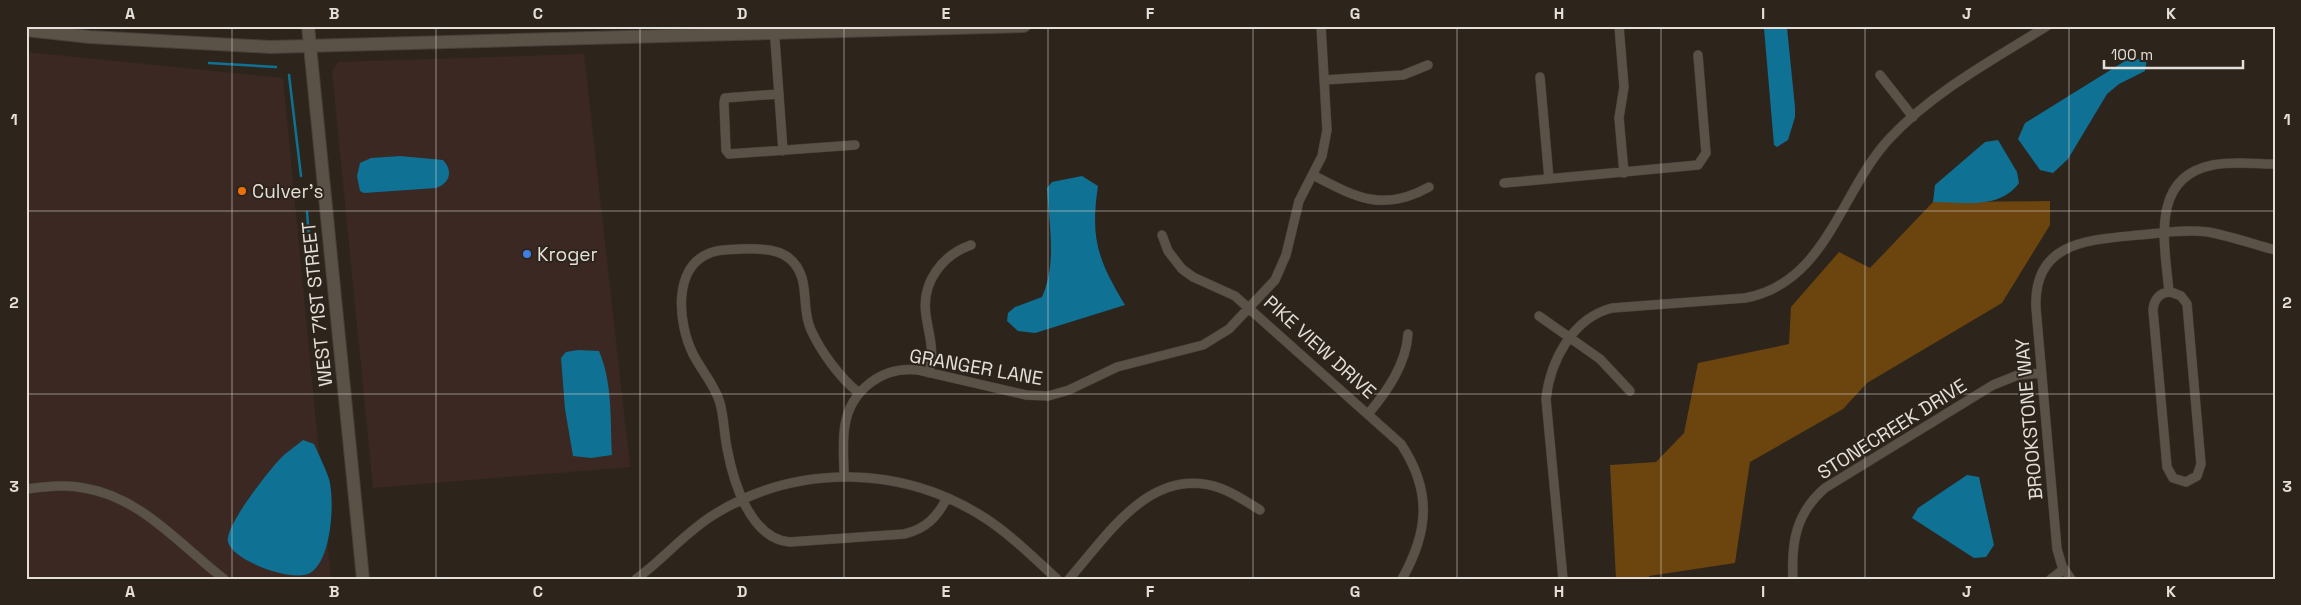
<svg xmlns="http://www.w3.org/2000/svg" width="2301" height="605" font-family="'Space Grotesk',sans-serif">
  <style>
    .commercial { fill: #3b2823 }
    .green { fill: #6b440e }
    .water { fill: #0f7194 }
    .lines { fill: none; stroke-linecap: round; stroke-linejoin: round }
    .stream { stroke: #0f7194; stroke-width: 2.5 }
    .street-casing { stroke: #474039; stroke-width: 10 }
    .secondary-casing { stroke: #474039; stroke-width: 14 }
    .street { stroke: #5a5147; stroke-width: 9 }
    .secondary { stroke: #5a5147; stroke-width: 12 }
    .grid { fill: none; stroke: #e4dfd9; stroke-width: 1; stroke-opacity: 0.55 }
    .food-dot { fill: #e8710a; stroke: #2d251c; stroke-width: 2 }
    .shop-dot { fill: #3f7fe0; stroke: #2d251c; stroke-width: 2 }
    .labels { text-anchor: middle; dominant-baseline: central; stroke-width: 4; stroke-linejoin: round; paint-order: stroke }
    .poi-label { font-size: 19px; fill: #e4dfd9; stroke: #2d251c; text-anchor: start }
    .street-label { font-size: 19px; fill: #e4dfd9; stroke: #2d251c }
    .neatline { fill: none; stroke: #e4dfd9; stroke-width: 2 }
    .grid-label { font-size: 16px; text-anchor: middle; font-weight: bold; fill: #e4dfd9 }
  </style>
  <rect width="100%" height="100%" fill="#2d251c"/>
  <path class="commercial" d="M 26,52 L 283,78 L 331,579 L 26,579 Z
    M 584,54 L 630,467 L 373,488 L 332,72 L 338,62 Z"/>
  <path class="green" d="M 2050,201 L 2050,225 L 2002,303 L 1867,383 L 1843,409 L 1750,462 L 1735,563 L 1649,576 L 1649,579 L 1616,579 L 1610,465 L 1656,462 L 1684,433 L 1698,363 L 1789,344 L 1791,307 L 1839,252 L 1870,268 L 1933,202 Z"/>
  <path class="water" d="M 1767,26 L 1787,28 L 1795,107 L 1795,117 L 1788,140 L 1777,147 L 1774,145 L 1764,28 Z
    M 2147,58 L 2145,71 L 2119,84 L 2107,94 L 2068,159 L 2053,173 L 2040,170 L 2018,139 L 2025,123 L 2125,61 Z
    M 1998,140 L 2017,172 L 2019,183 C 1999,210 1963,202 1933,202 L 1935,185 L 1985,142 Z
    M 400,156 L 443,160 C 454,171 449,184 436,188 L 364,193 L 360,191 L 357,176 L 360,163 L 371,158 Z
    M 1082,176 L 1098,186 C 1090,239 1098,260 1125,305 L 1035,333 L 1018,331 L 1007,321 L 1008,313 L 1015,307 L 1042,297 C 1057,264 1049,223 1047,188 L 1052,182 Z
    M 578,350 L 599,351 C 613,384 610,420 612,455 L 591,458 L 573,456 L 565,409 L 561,358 L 566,352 Z
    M 303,440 L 314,444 C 319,455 325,467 329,479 C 335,500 332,564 308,574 C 290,581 233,561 228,542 C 224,527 268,472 279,460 C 286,452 295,447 303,440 Z
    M 1967,475 L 1979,477 L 1994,545 L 1986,557 L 1974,558 L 1912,518 L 1918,508 Z"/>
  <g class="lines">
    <path class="stream" d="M 209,63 L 276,67
      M 289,75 L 301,176
      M 307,212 L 311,262"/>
    <defs>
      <path id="street" d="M 774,26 L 783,151
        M 1619,26 L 1624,87 L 1619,118 L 1624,173
        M 1880,75 L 1913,117
        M 1540,77 L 1549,179
        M 1324,80 L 1403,75 L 1428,65
        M 779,94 L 725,98 L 724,103 L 726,150 L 729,154 L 855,145
        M 1313,175 C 1355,197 1383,213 1429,187
        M 1504,183 L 1698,165 L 1706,153 L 1698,55
        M 1162,235 L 1168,251 L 1182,269 L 1193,277 L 1235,296 L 1401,444 C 1432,491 1429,531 1402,579
        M 2169,292 C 2165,246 2149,177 2213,165 C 2233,161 2255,164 2275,164
        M 2171,292 L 2181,296 L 2187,304 L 2201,464 L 2197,476 L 2186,482 L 2173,478 L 2167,467 L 2153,310 C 2154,299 2160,292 2171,292 Z
        M 1539,316 L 1600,359 L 1630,391
        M 929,373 C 935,349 929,337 926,315 C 921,283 942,255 971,245
        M 859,393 C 840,378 821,352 811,330 C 803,313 807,295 802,278 C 793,248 765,248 740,249 C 730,250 719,249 710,253 C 672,267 678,324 693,354 C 701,370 715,385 720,403 C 724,418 724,433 727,448 C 733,481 750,539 790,542 L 904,534 C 926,529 937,517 947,498
        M 1369,413 C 1388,390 1406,364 1408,334
        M 844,476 C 844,460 842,441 845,425 C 851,390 882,366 918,370 L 1026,395 L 1048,396 L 1069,390 L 1117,367 L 1203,345 L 1229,329 L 1275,280 L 1286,255 L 1299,201 L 1322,156 L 1327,130 L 1321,26
        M 26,489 C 45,487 65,484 84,488 C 141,497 180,545 224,579
        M 636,579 C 664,559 685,532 715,514 C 798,463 903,465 985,518 C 1011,535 1034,558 1057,579
        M 1069,579 C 1108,535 1151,464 1220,488 C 1234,493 1247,502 1260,510
        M 1563,579 L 1546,399 C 1550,362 1572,318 1612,308 L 1745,298 C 1827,283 1840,191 1890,138 C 1934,91 1993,60 2047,26
        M 1793,579 C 1791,542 1796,513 1825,488 L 1993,385 L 2018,375 L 2041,373
        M 2051,579 L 2064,569
        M 2071,579 L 2062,566 L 2057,549 L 2036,308 C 2033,241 2089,240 2139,235 C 2162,233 2185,229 2208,232 C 2230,236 2253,244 2275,250"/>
      <path id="secondary" d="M 308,26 L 363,579
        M 26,30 L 90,37 L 270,47 L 1024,26"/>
    </defs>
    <use href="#street" class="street-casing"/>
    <use href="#secondary" class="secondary-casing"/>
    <use href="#street" class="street"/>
    <use href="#secondary" class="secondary"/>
  </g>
  <path class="grid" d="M 232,26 L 232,579M 436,26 L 436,579M 640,26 L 640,579M 844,26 L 844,579M 1048,26 L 1048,579M 1253,26 L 1253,579M 1457,26 L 1457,579M 1661,26 L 1661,579M 1865,26 L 1865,579M 2069,26 L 2069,579M 26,211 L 2275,211M 26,394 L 2275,394"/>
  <circle class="food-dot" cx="242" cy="191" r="5"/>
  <circle class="shop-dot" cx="527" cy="254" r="5"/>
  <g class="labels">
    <g class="poi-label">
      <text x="252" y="191">Culver's</text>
      <text x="537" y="254">Kroger</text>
    </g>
    <g class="street-label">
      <text transform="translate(317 304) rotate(-96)">WEST 71ST STREET</text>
      <text transform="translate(1320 347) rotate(42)">PIKE VIEW DRIVE</text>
      <text transform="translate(976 367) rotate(10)">GRANGER LANE</text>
      <text transform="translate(2029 419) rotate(-95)">BROOKSTONE WAY</text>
      <text transform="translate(1892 429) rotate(-32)">STONECREEK DRIVE</text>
    </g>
  </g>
  <rect width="2301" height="605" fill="none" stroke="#2d251c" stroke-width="55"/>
  <path d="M2104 60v8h139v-8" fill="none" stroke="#e4dfd9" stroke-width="2.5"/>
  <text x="2111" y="60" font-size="15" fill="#e4dfd9" stroke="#2d251c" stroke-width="4" paint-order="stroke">100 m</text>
  <rect x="28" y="28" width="2246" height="550" class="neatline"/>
  <g class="grid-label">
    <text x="130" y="19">A</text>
    <text x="334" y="19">B</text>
    <text x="538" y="19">C</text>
    <text x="742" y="19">D</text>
    <text x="946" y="19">E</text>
    <text x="1150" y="19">F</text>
    <text x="1355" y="19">G</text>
    <text x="1559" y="19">H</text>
    <text x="1763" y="19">I</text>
    <text x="1967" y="19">J</text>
    <text x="2171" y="19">K</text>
    <text x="14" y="125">1</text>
    <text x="2287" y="125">1</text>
    <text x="14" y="308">2</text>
    <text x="2287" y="308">2</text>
    <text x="14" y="492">3</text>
    <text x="2287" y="492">3</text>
    <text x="130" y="597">A</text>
    <text x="334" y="597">B</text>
    <text x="538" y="597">C</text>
    <text x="742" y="597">D</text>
    <text x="946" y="597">E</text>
    <text x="1150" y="597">F</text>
    <text x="1355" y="597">G</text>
    <text x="1559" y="597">H</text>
    <text x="1763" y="597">I</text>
    <text x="1967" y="597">J</text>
    <text x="2171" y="597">K</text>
  </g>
</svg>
